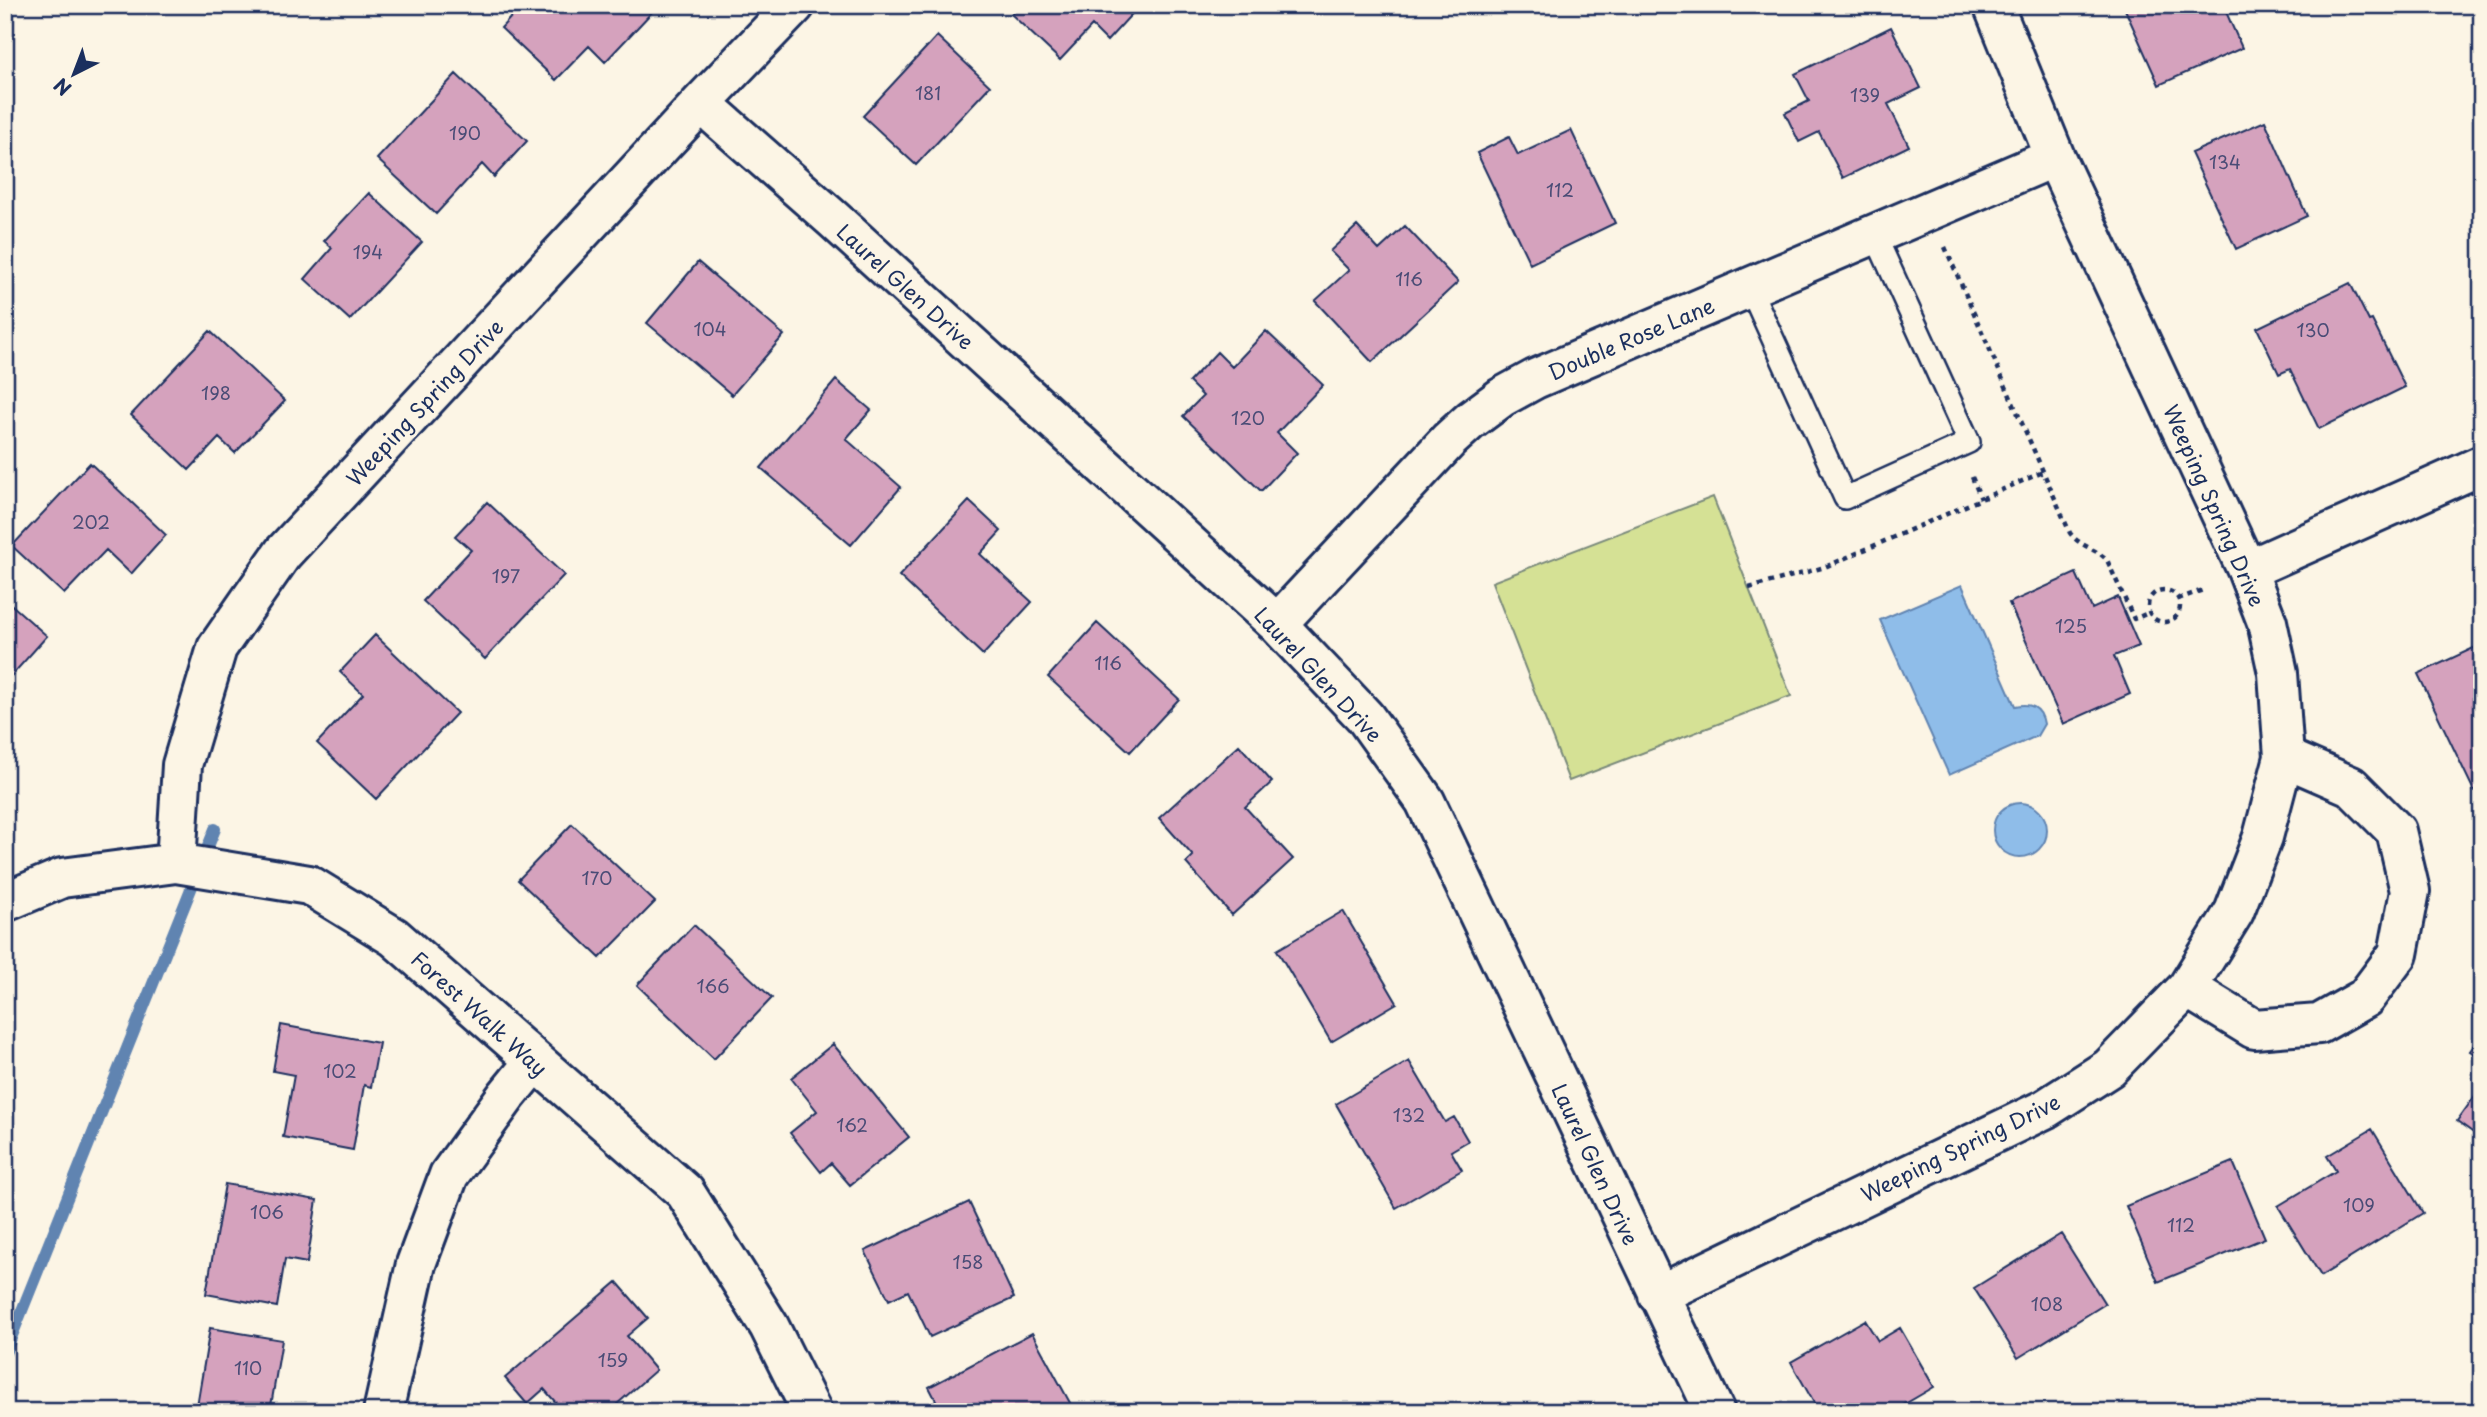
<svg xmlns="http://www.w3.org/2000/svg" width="2487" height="1417" font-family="'Playpen Sans',sans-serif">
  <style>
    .green { fill: #d5e195; stroke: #78887a; stroke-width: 2 }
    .water { fill: #8fbde9; stroke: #6184b1; stroke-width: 2 }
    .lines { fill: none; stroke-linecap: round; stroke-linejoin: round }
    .stream { stroke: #6184b1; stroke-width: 12 }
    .building { fill: #d5a2bd; stroke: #1b2f5e; stroke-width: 2 }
    .service-casing { stroke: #1b2f5e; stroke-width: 26 }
    .minor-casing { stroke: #1b2f5e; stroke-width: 44 }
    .path { stroke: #1b2f5e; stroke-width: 4.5; stroke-dasharray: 5 5; stroke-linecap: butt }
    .service { stroke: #fcf5e5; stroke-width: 21 }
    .minor { stroke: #fcf5e5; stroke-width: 38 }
    .labels { text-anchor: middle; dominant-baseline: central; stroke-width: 5; stroke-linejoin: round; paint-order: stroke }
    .number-label { font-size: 18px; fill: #4a4c76 }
    .street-label { font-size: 21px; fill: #1b2f5e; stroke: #fcf5e5 }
  </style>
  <rect width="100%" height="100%" fill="#fcf5e5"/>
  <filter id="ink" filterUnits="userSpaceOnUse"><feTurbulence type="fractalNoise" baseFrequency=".0143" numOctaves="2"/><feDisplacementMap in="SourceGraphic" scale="14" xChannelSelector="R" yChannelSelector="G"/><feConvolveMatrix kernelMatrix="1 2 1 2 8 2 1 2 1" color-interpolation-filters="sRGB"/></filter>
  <g filter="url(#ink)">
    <path class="green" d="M 1713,497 L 1791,696 L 1569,781 L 1492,582 Z"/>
    <path class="water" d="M 1962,585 L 2015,706 C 2030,703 2041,706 2044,724 L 2037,736 L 1949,775 L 1880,620 Z
      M1993 830a27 27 0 1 1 54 0a27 27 0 1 1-54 0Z"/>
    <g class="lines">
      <path class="stream" d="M 5,1353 L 215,829"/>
    </g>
    <path class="building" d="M 522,5 L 646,5 L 653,11 L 605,62 L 589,46 L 556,80 L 501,28 Z
      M 1020,5 L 1140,5 L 1107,41 L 1092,26 L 1060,60 L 1011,14 Z
      M 2123,5 L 2223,5 L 2242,48 L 2159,85 Z
      M 1891,27 L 1921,88 L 1888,104 L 1909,146 L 1843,178 L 1819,132 L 1799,142 L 1785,113 L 1809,101 L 1795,74 Z
      M 937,36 L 990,86 L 916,165 L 863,116 Z
      M 456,74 L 527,141 L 494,177 L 482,164 L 436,214 L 377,159 Z
      M 2265,121 L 2307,216 L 2236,249 L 2191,153 Z
      M 1571,130 L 1615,223 L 1530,264 L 1477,153 L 1509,137 L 1518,155 Z
      M 369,193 L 422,242 L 350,320 L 305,279 L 332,248 L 324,241 Z
      M 1357,226 L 1379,250 L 1405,226 L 1458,282 L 1372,362 L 1315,301 L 1349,270 L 1330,251 Z
      M 698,262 L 784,335 L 732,395 L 647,323 Z
      M 2350,283 L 2369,321 L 2372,320 L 2405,387 L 2319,429 L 2290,369 L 2279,374 L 2257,328 Z
      M 210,331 L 285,401 L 235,453 L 219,438 L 189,470 L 131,415 Z
      M 1266,331 L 1323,385 L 1277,433 L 1297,453 L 1261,491 L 1183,416 L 1203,396 L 1189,382 L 1217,352 L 1232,367 Z
      M 836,380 L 871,410 L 846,439 L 901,487 L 851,545 L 761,468 Z
      M 90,463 L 166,535 L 131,574 L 106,550 L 64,594 L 12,546 Z
      M 969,501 L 1001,531 L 980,554 L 1032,602 L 983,655 L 899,576 Z
      M 487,502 L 564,575 L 485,659 L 423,601 L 471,550 L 455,536 Z
      M 2076,573 L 2092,609 L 2118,597 L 2139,646 L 2114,656 L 2130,694 L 2063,724 L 2009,603 Z
      M 5,599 L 47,636 L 5,683 Z
      M 1097,623 L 1179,699 L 1130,752 L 1048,677 Z
      M 375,635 L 457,713 L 376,799 L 317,743 L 363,694 L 340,672 Z
      M 2482,644 L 2482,787 L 2474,791 L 2418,674 Z
      M 1239,745 L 1272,782 L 1245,807 L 1293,859 L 1232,915 L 1186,863 L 1193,856 L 1159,818 Z
      M 572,824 L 655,902 L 600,958 L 518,880 Z
      M 1343,911 L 1397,1003 L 1331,1042 L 1277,950 Z
      M 694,925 L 772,998 L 714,1059 L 637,985 Z
      M 281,1025 L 379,1043 L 371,1087 L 364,1085 L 353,1150 L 283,1137 L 294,1075 L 273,1071 Z
      M 2482,1034 L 2482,1059 L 2470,1051 Z
      M 833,1044 L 909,1137 L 850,1185 L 831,1163 L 821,1172 L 790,1133 L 817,1111 L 791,1078 Z
      M 1409,1061 L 1445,1122 L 1454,1117 L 1468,1141 L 1451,1151 L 1462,1170 L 1396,1208 L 1336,1104 Z
      M 2482,1086 L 2482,1139 L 2457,1121 Z
      M 2372,1129 L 2423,1213 L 2321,1276 L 2278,1206 L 2336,1171 L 2327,1156 Z
      M 2233,1162 L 2265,1238 L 2158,1282 L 2126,1206 Z
      M 225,1184 L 317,1200 L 307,1263 L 285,1259 L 277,1307 L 206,1294 Z
      M 969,1202 L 1014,1298 L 930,1337 L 908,1291 L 889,1300 L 865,1251 Z
      M 2061,1234 L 2105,1304 L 2018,1358 L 1974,1288 Z
      M 617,1282 L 648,1318 L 627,1336 L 656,1370 L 608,1412 L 564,1412 L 544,1389 L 527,1404 L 505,1378 Z
      M 1865,1320 L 1878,1341 L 1900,1328 L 1934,1387 L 1891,1412 L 1819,1412 L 1791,1362 Z
      M 210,1328 L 282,1340 L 270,1412 L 196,1412 Z
      M 1032,1333 L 1075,1412 L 942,1412 L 929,1387 Z
      M 1594,1404 L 1599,1412 L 1581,1412 Z"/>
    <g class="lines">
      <defs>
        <path id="service" d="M 1749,286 L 1845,498 L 1969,442 L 1874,233"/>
        <path id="minor" d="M 701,103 L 833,219 L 1277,624 L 1365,717 L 1425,801 L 1715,1412
          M 2247,570 L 2482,465
          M 1277,624 L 1449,440 L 1471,420 L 1502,397 L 1535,379 L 2055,157
          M 176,863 L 182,765 L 217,648 L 283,553 L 701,103 L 795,5
          M 5,902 L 62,878 L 176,863 L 309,885 L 394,937 L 685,1192 L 769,1326 L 812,1412
          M 2187,988 L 2254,1029 L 2319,1024 L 2365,998 L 2398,954 L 2410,891 L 2396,831 L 2351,786 L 2284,757
          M 1658,1295 L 2045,1109 L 2109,1068 L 2187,988 L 2234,912 L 2263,837 L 2284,757 L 2278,673 L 2267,622 L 2247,570 L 2055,157 L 1993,5
          M 383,1412 L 416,1264 L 449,1175 L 507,1095 L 534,1062"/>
      </defs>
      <use href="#service" class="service-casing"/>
      <use href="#minor" class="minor-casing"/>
      <path class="path" d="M 1945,247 L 2070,533 C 2080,547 2096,548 2107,560 L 2134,619 L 2148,613
        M 1972,477 L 1981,499
        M 1749,588 L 1825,567 L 2043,472
        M2148 606a16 16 0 1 1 32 0a16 16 0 1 1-32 0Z
        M 2178,599 L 2203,590"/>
      <use href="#service" class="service"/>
      <use href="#minor" class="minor"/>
    </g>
  </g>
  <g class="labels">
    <g class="number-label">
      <text x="928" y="92">181</text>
      <text x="1865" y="94">139</text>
      <text x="465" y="132">190</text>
      <text x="2225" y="161">134</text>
      <text x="1560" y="189">112</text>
      <text x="368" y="251">194</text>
      <text x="1409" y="278">116</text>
      <text x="710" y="328">104</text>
      <text x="2313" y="329">130</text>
      <text x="216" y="392">198</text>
      <text x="1248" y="417">120</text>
      <text x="91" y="521">202</text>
      <text x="506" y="575">197</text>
      <text x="2071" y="625">125</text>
      <text x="1108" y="662">116</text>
      <text x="597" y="877">170</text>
      <text x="713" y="985">166</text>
      <text x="340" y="1070">102</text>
      <text x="1409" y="1114">132</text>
      <text x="852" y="1124">162</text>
      <text x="2359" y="1204">109</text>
      <text x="267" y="1211">106</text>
      <text x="2181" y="1224">112</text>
      <text x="968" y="1261">158</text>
      <text x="2047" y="1303">108</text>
      <text x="613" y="1359">159</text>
      <text x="248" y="1367">110</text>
    </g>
    <g class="street-label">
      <text transform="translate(906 286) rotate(42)">Laurel Glen Drive</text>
      <text transform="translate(1631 338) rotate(-23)">Double Rose Lane</text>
      <text transform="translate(424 402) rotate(-47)">Weeping Spring Drive</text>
      <text transform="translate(2215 505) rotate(66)">Weeping Spring Drive</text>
      <text transform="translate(1319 674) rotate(47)">Laurel Glen Drive</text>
      <text transform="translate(480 1013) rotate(42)">Forest Walk Way</text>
      <text transform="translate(1960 1147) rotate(-26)">Weeping Spring Drive</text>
      <text transform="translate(1596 1164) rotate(65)">Laurel Glen Drive</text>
    </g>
  </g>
  <rect width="2487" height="1417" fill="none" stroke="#fcf5e5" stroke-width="28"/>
  <rect x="14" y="14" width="2459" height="1389" fill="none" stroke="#1b2f5e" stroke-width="2.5" filter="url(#ink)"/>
  <g transform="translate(74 74) rotate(222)" stroke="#fcf5e5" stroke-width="5" paint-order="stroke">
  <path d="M0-5L12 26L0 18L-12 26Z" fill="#1b2f5e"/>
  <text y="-10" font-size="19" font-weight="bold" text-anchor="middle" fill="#1b2f5e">N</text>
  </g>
</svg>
